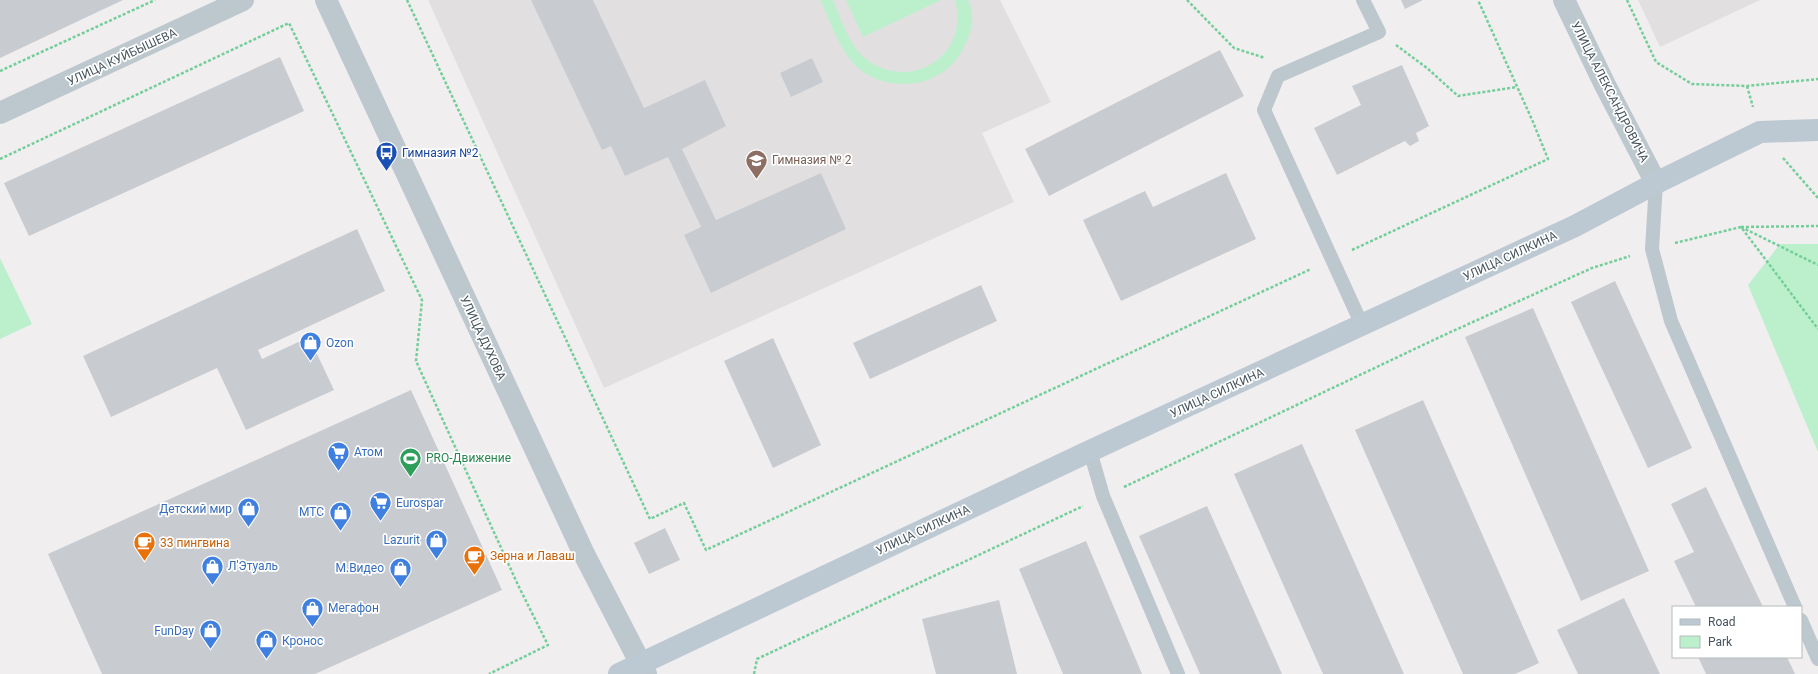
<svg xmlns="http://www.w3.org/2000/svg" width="1818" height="674" font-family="Roboto,sans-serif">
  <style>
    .education { fill: #e2dfe1 }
    .green { fill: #bcf0cc }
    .building { fill: #c8ccd1 }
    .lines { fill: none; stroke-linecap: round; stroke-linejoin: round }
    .path { stroke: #73ce9a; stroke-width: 2.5; stroke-dasharray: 3 2; stroke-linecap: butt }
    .service { stroke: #bcc7ce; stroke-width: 14 }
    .minor { stroke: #bcc7ce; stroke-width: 22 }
    .secondary { stroke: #bcc9d3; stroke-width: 22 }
    .labels { text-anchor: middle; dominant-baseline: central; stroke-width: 3.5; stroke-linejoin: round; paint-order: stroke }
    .street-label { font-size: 12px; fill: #46545c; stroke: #fff }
    .transit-label { font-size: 12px; fill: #164399; stroke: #fff; text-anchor: start }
    .education-label { font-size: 12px; fill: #785e54; stroke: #fff; text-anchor: start }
    .shop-label { font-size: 12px; fill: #366cbe; stroke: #fff; text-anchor: start }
    .leisure-label { font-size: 12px; fill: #27864d; stroke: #fff; text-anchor: start }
    .food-label { font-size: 12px; fill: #c56008; stroke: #fff; text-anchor: start }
  </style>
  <rect width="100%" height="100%" fill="#f1eeef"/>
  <path class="education" d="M 428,0 L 1000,0 L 1051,102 L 982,133 L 1014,202 L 604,388 Z
    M 1638,0 L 1760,0 L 1660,47 Z"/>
  <path class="green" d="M 820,0 L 833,0 C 841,19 849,45 866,59 C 910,93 971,55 955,0 L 968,0 C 974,12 973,26 968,38 C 963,50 957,61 947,69 C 923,89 884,89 859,69 C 840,52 831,23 820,0 Z
    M 846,0 L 941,0 L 863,37 Z
    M 1780,244 L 1818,244 L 1818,452 L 1748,285 Z
    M 0,258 L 32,324 L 0,339 Z"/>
  <path class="building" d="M 0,0 L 123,0 L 0,58 Z
    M 531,0 L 593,0 L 644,108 L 705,80 L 726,126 L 682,149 L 716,220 L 821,173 L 846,229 L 711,293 L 684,235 L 701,227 L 668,157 L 625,176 L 611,146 L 602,150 Z
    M 1401,0 L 1423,0 L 1405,9 Z
    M 1220,50 L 1244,96 L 1049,196 L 1025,149 Z
    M 280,57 L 304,111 L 29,236 L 4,183 Z
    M 812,58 L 823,82 L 791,97 L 780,73 Z
    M 1402,65 L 1429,126 L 1416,133 L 1419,141 L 1410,146 L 1405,141 L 1337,175 L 1314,128 L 1361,105 L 1352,86 Z
    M 1226,173 L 1256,239 L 1121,301 L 1083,220 L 1145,191 L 1153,207 Z
    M 357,229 L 385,291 L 258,350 L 262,359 L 309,337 L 334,390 L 246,430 L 217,368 L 111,417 L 83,356 Z
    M 1615,281 L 1692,448 L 1648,468 L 1571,302 Z
    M 981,285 L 997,321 L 870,379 L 853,343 Z
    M 1533,308 L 1649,571 L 1581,601 L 1465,337 Z
    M 773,338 L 821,445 L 773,468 L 724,361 Z
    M 411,390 L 502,590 L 315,674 L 102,674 L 48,554 Z
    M 1423,400 L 1539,663 L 1515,674 L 1463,674 L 1355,430 Z
    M 1302,444 L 1404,674 L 1323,674 L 1234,474 Z
    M 1706,487 L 1763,607 L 1696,607 L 1674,561 L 1694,552 L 1671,504 Z
    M 1207,506 L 1282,674 L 1200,674 L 1139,536 Z
    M 665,528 L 680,560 L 649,574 L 634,543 Z
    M 1086,541 L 1142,674 L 1063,674 L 1019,569 Z
    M 1624,598 L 1660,674 L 1578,674 L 1557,630 Z
    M 999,600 L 1017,674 L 936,674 L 922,619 Z
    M 1698,657 L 1787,657 L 1795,674 L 1706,674 Z"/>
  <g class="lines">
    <path class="path" d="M 407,0 L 650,519 L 684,503 L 706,550 L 1311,269
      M 1187,0 L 1234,48 L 1265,58
      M 1627,0 L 1656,62 L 1692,84 L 1747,86 L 1818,79
      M 1396,45 L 1427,68 L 1458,96 L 1517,87
      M 0,71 L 155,0
      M 1747,86 L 1753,107
      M 1783,158 L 1818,198
      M 0,159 L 289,23 L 422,300 L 416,361 L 518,585 L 548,645 L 489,674
      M 1741,227 L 1818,265
      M 1741,227 L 1818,226
      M 1675,243 L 1741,227 L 1818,329
      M 1352,250 L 1548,159 L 1533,122 L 1478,0
      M 1124,487 L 1442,336 L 1592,268 L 1630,256
      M 754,674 L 757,659 L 1083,506"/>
    <path class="service" d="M 1656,183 L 1652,249 L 1671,321 L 1795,607
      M 1362,325 L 1264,110 L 1278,76 L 1379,32 L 1363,0
      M 1090,451 L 1103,496 L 1178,674
      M 1801,620 L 1818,659"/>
    <path class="minor" d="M 326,0 L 583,552 L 646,674
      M 1564,0 L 1605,85 L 1656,183
      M 0,113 L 243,0"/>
    <path class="secondary" d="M 619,674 L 1090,451 L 1575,226 L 1656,183 L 1760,132 L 1818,130"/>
  </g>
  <defs>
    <symbol id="bus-pin" viewBox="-11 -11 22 30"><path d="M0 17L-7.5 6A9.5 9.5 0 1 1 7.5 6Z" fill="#1a4fb4" stroke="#fff"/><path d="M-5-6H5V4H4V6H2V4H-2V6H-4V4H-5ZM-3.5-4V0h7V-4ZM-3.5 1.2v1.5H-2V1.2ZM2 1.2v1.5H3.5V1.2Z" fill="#fff"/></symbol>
    <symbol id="school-pin" viewBox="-11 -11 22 30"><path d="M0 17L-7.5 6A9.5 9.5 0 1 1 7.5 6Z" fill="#8d6e63" stroke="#fff"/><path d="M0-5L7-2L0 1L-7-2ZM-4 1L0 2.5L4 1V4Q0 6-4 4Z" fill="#fff"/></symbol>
    <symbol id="shop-pin" viewBox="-11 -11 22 30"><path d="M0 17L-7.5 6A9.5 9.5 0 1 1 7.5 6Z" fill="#3f7fe0" stroke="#fff"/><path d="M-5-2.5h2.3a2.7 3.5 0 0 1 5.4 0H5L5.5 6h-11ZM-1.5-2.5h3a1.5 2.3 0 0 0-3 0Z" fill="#fff"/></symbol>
    <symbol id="supermarket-pin" viewBox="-11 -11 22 30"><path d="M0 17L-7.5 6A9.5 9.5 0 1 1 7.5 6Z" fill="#3f7fe0" stroke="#fff"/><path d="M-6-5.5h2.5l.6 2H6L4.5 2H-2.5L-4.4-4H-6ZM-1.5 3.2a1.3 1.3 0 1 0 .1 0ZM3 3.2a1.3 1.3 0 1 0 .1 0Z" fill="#fff"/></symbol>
    <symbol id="stadium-pin" viewBox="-11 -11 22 30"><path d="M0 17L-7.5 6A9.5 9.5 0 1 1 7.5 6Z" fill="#2e9e5b" stroke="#fff"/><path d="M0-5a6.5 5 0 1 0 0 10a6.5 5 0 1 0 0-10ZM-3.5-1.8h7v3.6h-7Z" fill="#fff"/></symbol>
    <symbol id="cafe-pin" viewBox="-11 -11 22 30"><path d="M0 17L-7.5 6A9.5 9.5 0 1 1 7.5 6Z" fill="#e8710a" stroke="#fff"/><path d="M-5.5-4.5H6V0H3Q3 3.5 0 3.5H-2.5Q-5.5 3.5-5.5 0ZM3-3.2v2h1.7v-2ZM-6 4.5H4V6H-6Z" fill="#fff"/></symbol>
  </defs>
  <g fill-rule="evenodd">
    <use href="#bus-pin" x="374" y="140" width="25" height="34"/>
    <use href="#school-pin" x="744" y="148" width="25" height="34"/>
    <use href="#shop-pin" x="298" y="330" width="25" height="34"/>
    <use href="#supermarket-pin" x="326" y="440" width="25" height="34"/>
    <use href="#stadium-pin" x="398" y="446" width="25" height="34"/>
    <use href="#supermarket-pin" x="368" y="490" width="25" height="34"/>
    <use href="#shop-pin" x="236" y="496" width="25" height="34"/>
    <use href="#shop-pin" x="328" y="500" width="25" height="34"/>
    <use href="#shop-pin" x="424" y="528" width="25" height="34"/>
    <use href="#cafe-pin" x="132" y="530" width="25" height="34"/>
    <use href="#cafe-pin" x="462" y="544" width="25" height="34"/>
    <use href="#shop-pin" x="200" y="554" width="25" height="34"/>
    <use href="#shop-pin" x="388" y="556" width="25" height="34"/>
    <use href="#shop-pin" x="300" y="596" width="25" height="34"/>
    <use href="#shop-pin" x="198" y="618" width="25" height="34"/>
    <use href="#shop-pin" x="254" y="628" width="25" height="34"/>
  </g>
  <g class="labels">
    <g class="street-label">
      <text transform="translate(122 57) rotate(-25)">УЛИЦА КУЙБЫШЕВА</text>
      <text transform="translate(1610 92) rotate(63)">УЛИЦА АЛЕКСАНДРОВИЧА</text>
      <text transform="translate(1510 256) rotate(-25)">УЛИЦА СИЛКИНА</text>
      <text transform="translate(483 338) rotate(65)">УЛИЦА ДУХОВА</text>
      <text transform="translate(1217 393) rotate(-25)">УЛИЦА СИЛКИНА</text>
      <text transform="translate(923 530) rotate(-25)">УЛИЦА СИЛКИНА</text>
    </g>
    <g class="transit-label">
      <text x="402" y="153">Гимназия №2</text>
    </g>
    <g class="education-label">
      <text x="772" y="160">Гимназия № 2</text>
    </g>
    <g class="shop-label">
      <text x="326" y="343">Ozon</text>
      <text x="354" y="452">Атом</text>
      <text x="396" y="503">Eurospar</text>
      <text x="232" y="509" text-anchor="end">Детский мир</text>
      <text x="324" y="512" text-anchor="end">МТС</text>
      <text x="420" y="540" text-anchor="end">Lazurit</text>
      <text x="228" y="566">Л'Этуаль</text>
      <text x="384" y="568" text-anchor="end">М.Видео</text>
      <text x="328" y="608">Мегафон</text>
      <text x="194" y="631" text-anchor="end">FunDay</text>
      <text x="282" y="641">Кронос</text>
    </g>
    <g class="leisure-label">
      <text x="426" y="458">PRO-Движение</text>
    </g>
    <g class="food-label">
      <text x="160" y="543">33 пингвина</text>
      <text x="490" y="556">Зерна и Лаваш</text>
    </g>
  </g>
  <rect x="1672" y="606" width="130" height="52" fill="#ffffff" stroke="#b5bbbe"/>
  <rect x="1680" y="619" width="20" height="6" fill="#bcc9d3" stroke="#b5bbbe"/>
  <text x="1708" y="626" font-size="12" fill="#46545c">Road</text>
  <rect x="1680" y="636" width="20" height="12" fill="#bcf0cc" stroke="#b5bbbe"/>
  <text x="1708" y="646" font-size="12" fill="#46545c">Park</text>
</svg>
